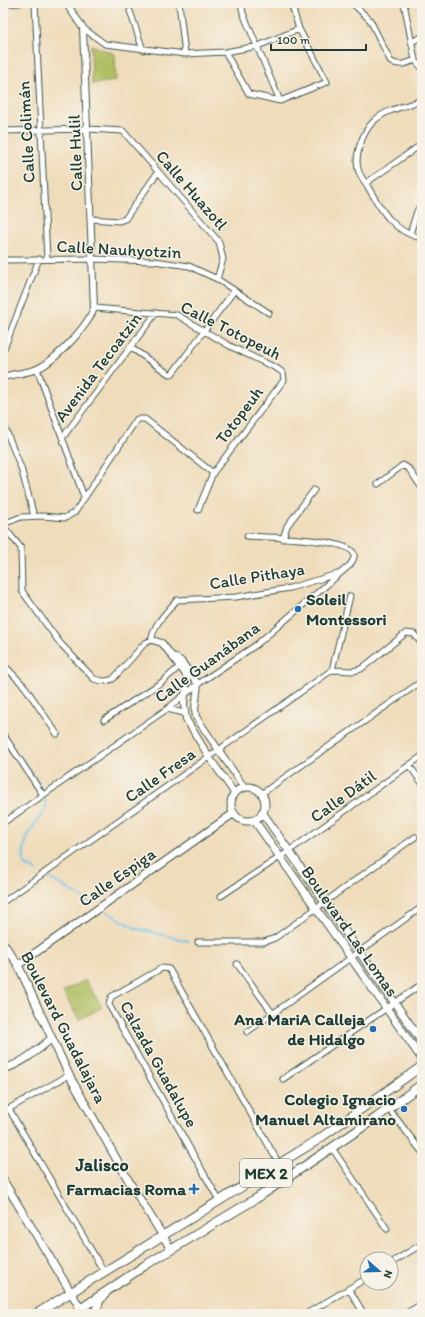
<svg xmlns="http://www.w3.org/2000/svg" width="425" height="1317" font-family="Itim,sans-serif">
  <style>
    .green { fill: #adbd5f; stroke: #667d4a }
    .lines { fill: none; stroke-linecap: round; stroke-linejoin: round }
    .stream { stroke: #6dc3ea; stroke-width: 2 }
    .minor-casing { stroke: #3e5548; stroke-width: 7 }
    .tertiary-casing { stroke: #3e5548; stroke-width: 8 }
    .secondary-casing { stroke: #3e5548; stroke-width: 9 }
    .primary-casing { stroke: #3e5548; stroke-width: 10 }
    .minor { stroke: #fff; stroke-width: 5 }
    .tertiary { stroke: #fff; stroke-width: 6 }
    .secondary { stroke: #fff; stroke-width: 7 }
    .primary { stroke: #fff; stroke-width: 8 }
    .poi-dot { fill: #1f6fb2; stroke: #f7f3e8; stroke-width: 1.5 }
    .labels { text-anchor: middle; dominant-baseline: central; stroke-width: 3; stroke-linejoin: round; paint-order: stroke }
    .shield { fill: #f7f3e8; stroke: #60746a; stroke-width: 1 }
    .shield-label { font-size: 16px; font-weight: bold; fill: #1f3d34 }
    .street-label { font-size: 17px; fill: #1f3d34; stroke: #f7f3e8 }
    .poi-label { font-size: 17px; font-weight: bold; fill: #1f3d34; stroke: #f7f3e8; text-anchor: end }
    .neighbourhood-label { font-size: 18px; font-weight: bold; fill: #1f3d34; stroke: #f7f3e8 }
  </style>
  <rect width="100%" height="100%" fill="#f7f3e8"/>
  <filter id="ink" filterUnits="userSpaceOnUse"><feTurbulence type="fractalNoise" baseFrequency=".025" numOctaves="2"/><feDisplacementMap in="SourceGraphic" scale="8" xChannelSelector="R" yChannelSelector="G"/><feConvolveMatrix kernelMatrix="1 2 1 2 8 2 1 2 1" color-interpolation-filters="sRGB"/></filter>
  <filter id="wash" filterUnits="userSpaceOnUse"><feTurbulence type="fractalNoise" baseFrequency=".012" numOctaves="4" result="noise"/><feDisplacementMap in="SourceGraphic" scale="16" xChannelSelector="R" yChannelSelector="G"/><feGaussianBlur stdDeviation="0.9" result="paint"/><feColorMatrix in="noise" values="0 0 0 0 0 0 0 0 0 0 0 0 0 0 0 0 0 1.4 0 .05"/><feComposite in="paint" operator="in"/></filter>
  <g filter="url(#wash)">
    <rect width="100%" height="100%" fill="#efdcba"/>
    <path class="green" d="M 91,45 L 115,54 L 116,81 L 92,84 Z
      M 85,980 L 102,1007 L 79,1020 L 63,992 Z"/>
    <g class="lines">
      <path class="stream" d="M 22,759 L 42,789
        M 37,871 L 24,864 C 21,839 32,828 46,809 L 45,798
        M 46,876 L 91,903
        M 106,911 L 135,928 L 188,941"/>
    </g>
  </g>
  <g filter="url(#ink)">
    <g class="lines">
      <defs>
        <path id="minor" d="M 35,3 L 47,259
          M 179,3 L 185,54
          M 241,3 L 243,13 L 280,101
          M 352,3 L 370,20 L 391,62 C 400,66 406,64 415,60
          M 404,3 L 415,60 L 422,68
          M 3,4 L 19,3
          M 130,11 L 143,50
          M 83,28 L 105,44 L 185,54 L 225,52 L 258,46 L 299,29
          M 411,42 L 422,37
          M 225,52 L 249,94 L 280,101 L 327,82 L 299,29 L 291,3
          M 422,100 C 407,106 386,109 374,121 C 363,131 353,157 359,172 C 361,177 365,182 368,187 C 381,210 394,233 422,238
          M 3,131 L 88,129 L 123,131 L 219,242 L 223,259 L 217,279
          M 366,183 L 422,144
          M 91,219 L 119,221 L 125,219 L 158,172
          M 410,234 L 417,211 L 422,204
          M 3,260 L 92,259 L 154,261 L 189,266 L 217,279 L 269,313
          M 94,308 L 177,315 L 230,346 L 278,369 L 283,373 L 284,380 L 213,473 L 198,510
          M 130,347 L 169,374 L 172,374 L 234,291
          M 3,351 L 39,259
          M 37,369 L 84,497
          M 3,423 L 21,468 L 34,516
          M 63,437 L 156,313
          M 378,484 L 403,465 L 409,469 L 422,488
          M 3,524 L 21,517 L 43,516 L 65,518 L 75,512 L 137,419 L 145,419 L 213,473
          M 3,526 L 21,548 L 22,591 L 27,598 L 60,643 L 94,679 C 101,681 106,682 113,679 L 145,643 L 152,640 C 152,625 168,611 177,600 L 236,597 L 290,588 L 337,574
          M 283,539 L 287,526 L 314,490
          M 3,664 L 25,687 L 57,734
          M 332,670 L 353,671 L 361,669 L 406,633 L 414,634 L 422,644
          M 332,670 L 350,596
          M 167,709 L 184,713
          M 104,720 L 162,682 L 180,666
          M 3,734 L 43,795
          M 409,765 L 422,783
          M 261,794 L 422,681
          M 3,823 L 167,709 L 198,684 L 256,645 L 350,565 C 352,562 355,558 354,554 C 349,538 264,537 247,536
          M 221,896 L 289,851 L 422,756
          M 3,902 L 332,670
          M 198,942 L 264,942 L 275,938 L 415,837
          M 237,964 L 273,1014
          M 247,1032 L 422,907
          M 283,1079 L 422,984
          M 9,1109 L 104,1272
          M 389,1109 L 422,1152
          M 3,1112 L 69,1075
          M 332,1148 L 387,1229
          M 220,1202 L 109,1005 L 111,997 L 162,968 L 169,969 L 287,1178
          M 391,1263 L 422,1244
          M 349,1289 L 364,1314
          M 306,1314 L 367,1278
          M 405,1314 L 422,1304"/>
        <path id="tertiary" d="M 3,377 C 14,374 27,373 37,369 C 55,361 88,326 94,308 L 83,28 L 66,3
          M 152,640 L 162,643 L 184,672 L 187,677 L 184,704 L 186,719 L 209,757 L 235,794
          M 175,657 L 181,661 L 198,684 L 195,709 L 196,717 L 244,787"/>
        <path id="secondary" d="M231 804a17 17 0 1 1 34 0a17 17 0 1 1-34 0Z
          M 262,812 L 422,1042
          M 254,820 L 422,1059
          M 3,943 L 18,965 L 69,1075 L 130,1183 L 171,1249
          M 18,965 L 234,813
          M 3,1069 C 22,1064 36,1051 51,1039
          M 3,1180 L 84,1314"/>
        <path id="primary" d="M 36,1314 L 316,1141 L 422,1066
          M 73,1314 L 144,1266 L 257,1198 L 376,1118 L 422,1084
          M 95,1314 L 99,1301 L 105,1294"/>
      </defs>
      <use href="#minor" class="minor-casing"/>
      <use href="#tertiary" class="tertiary-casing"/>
      <use href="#secondary" class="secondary-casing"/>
      <use href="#primary" class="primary-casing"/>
      <use href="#minor" class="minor"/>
      <use href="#tertiary" class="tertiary"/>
      <use href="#secondary" class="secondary"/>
      <use href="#primary" class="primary"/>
    </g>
  </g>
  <g class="poi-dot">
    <circle cx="298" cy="609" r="4"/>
    <circle cx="373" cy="1029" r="4"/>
    <circle cx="404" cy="1109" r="4"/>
    <path d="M192 1183h4v4h4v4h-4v4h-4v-4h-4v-4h4z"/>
  </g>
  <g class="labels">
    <rect class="shield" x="240" y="1159" width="52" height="28" rx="3"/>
    <g class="shield-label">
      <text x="266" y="1173">MEX 2</text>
    </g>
    <g class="street-label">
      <text transform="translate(26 132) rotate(-93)">Calle Colimán</text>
      <text transform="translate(75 153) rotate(-92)">Calle Hulil</text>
      <text transform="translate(192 190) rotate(49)">Calle Huazotl</text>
      <text transform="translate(119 249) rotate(3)">Calle Nauhyotzin</text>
      <text transform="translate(231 330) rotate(27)">Calle Totopeuh</text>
      <text transform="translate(98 367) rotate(-53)">Avenida Tecoatzin</text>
      <text transform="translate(239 415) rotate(-53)">Totopeuh</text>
      <text transform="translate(257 576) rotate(-9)">Calle Pithaya</text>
      <text transform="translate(207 662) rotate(-36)">Calle Guanábana</text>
      <text transform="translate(160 775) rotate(-35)">Calle Fresa</text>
      <text transform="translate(343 796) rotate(-36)">Calle Dátil</text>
      <text transform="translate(117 877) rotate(-35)">Calle Espiga</text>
      <text transform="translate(350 931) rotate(55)">Boulevard Las Lomas</text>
      <text transform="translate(64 1027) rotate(63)">Boulevard Guadalajara</text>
      <text transform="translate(159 1064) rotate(61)">Calzada Guadalupe</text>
    </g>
    <g class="poi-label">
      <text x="306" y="599" text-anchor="start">Soleil<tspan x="306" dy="20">Montessori</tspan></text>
      <text x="365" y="1019">Ana MariA Calleja<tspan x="365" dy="20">de Hidalgo</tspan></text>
      <text x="396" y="1099">Colegio Ignacio<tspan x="396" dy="20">Manuel Altamirano</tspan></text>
      <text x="186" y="1189">Farmacias Roma</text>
    </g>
    <g class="neighbourhood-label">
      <text x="102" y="1165">Jalisco</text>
    </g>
  </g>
  <rect width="425" height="1317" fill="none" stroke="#f7f3e8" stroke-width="16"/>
  <g transform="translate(379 1271) rotate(110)"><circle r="19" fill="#f7f3e8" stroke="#a1aaa0"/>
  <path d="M0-3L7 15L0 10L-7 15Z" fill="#1f6fb2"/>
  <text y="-6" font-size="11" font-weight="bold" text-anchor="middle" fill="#1f3d34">N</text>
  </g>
  <path d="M271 44v6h95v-6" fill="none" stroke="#1f3d34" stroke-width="2"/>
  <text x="277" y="44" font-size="12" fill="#1f3d34" stroke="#f7f3e8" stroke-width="3" paint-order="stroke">100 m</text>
</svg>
